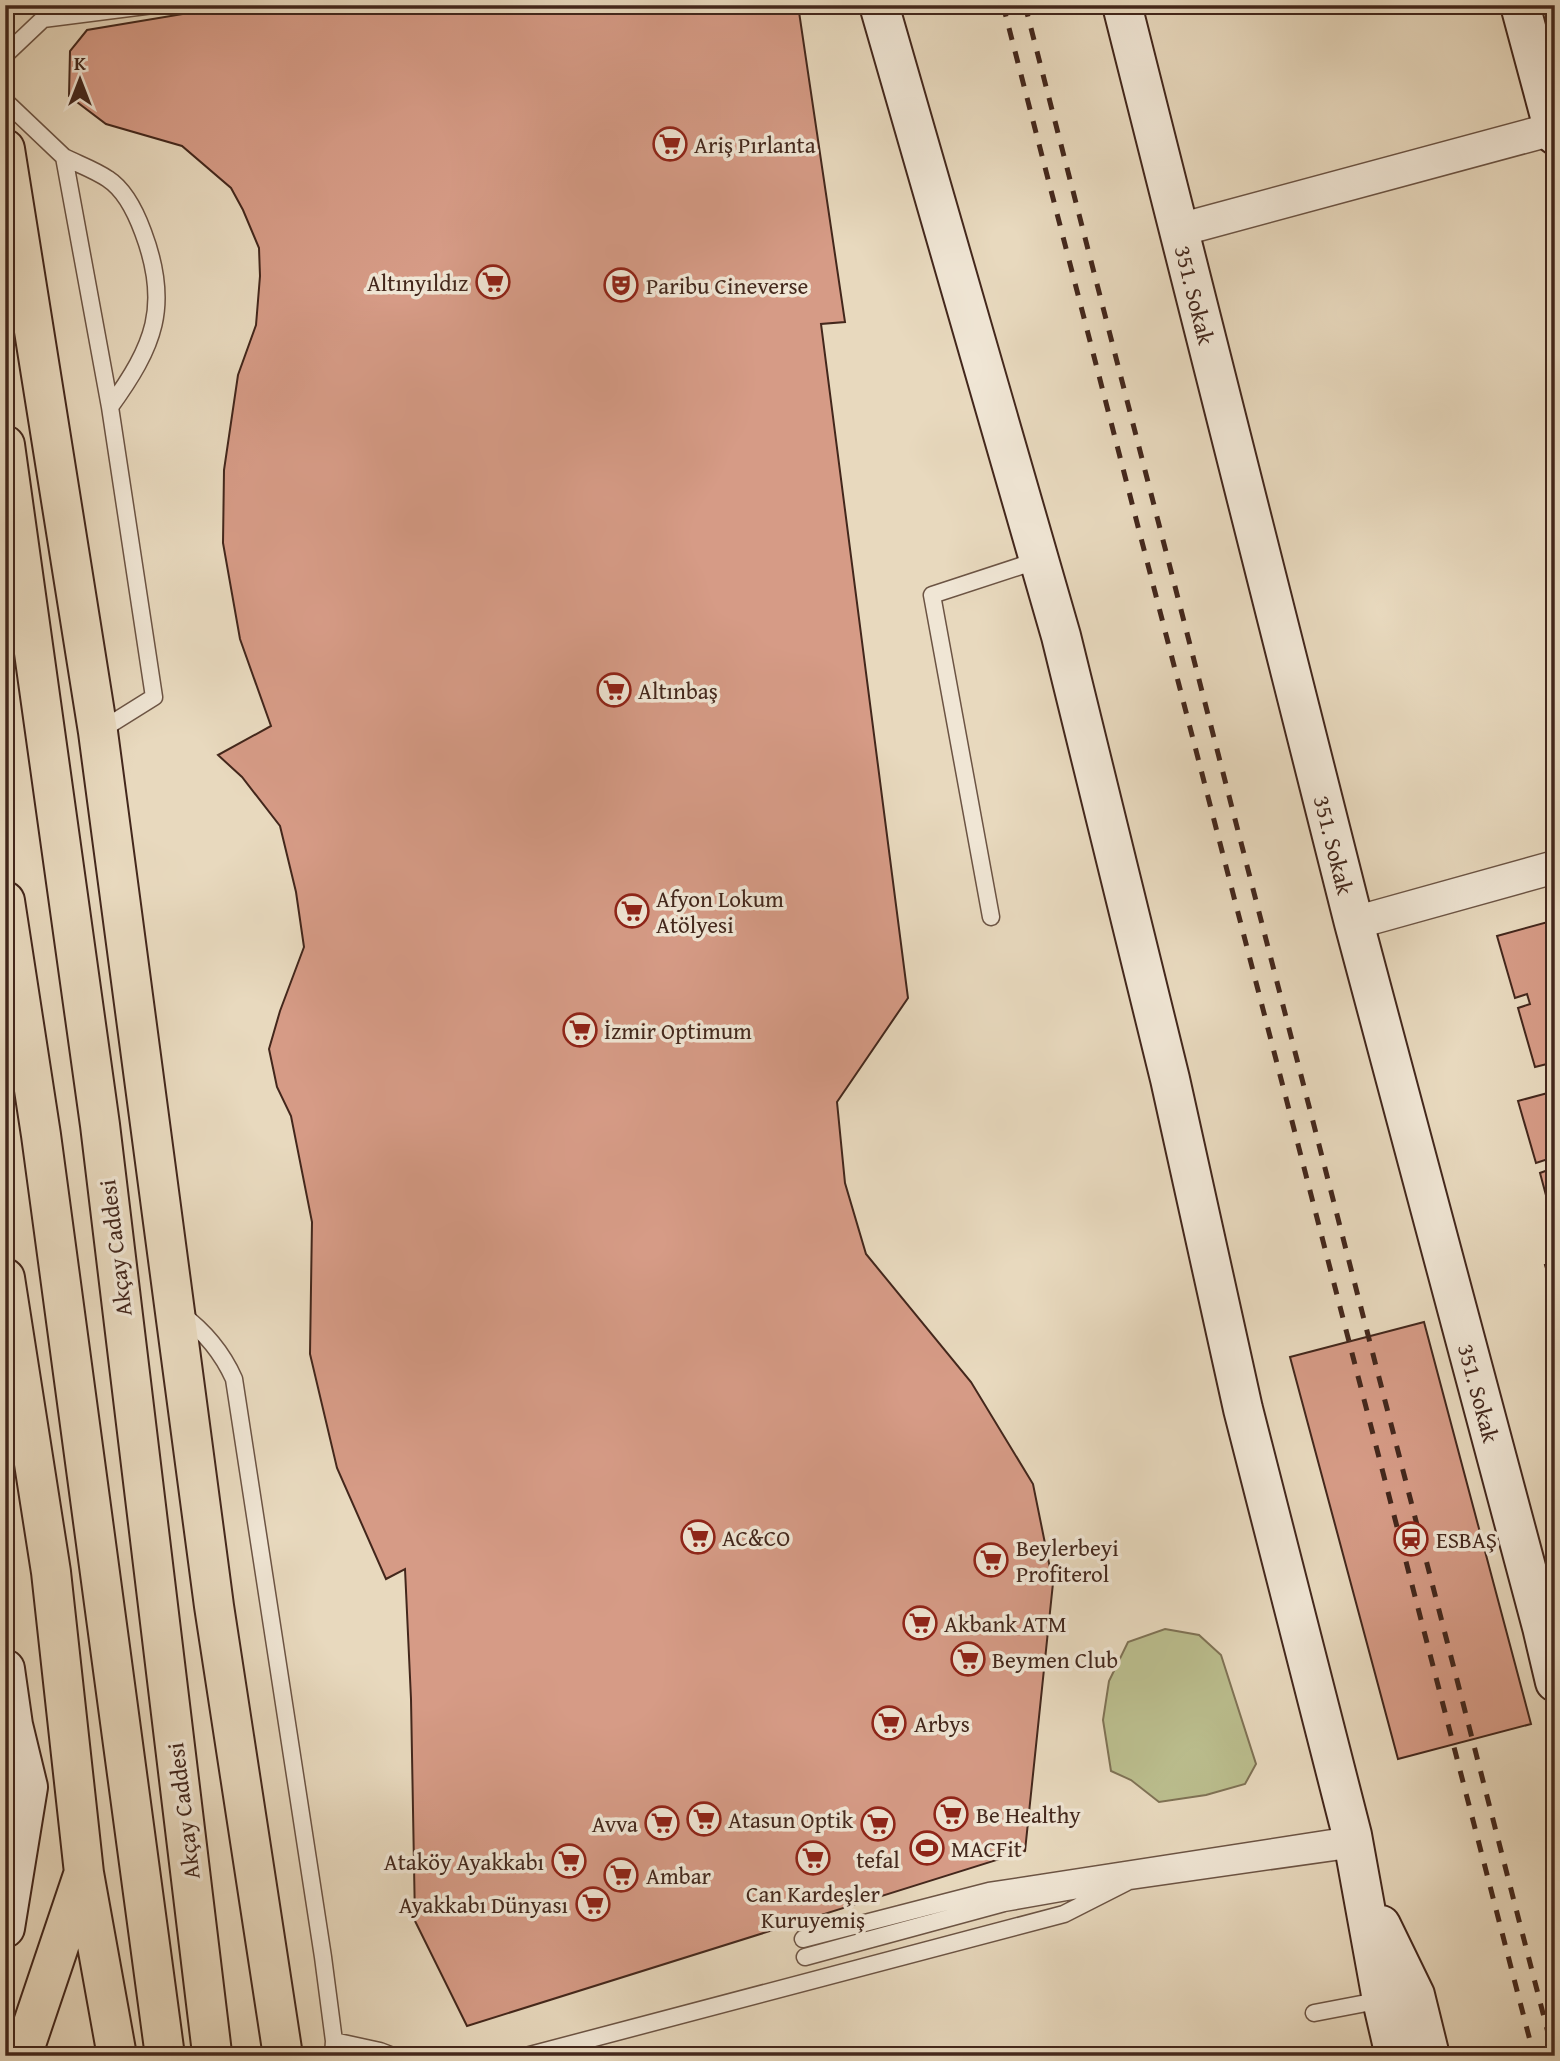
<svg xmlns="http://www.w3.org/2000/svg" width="1560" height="2061" font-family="'Gentium Book Plus',serif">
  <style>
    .green { fill: #bbbe8e; stroke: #7f7255; stroke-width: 2 }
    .building { fill: #d69b86; stroke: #43271c; stroke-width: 2 }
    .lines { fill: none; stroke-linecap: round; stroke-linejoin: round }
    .lane-casing { stroke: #6c5444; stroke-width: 19 }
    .street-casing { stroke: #6c5444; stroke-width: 35 }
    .secondary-casing { stroke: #43271c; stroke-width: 42 }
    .highway-casing { stroke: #43271c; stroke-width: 42 }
    .lane { stroke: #f0e6d5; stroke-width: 16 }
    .street { stroke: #f0e6d5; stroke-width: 32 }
    .secondary { stroke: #f0e6d5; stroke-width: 38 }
    .highway { stroke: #e8d9be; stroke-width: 38 }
    .rail { stroke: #43271c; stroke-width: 5; stroke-dasharray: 12 12; stroke-linecap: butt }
    .labels { text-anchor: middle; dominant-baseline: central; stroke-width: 7; stroke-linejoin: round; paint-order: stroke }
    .poi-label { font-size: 23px; fill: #43271c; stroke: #f0e6d5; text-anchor: start }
    .street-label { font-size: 23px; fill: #43271c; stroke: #f0e6d5 }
  </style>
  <rect width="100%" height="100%" fill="#e8d9be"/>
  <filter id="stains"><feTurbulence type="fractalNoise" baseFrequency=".00286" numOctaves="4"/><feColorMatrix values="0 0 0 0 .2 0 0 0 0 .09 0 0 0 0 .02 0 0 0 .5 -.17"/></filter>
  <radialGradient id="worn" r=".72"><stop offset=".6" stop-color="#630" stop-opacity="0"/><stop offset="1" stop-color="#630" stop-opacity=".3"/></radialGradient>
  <path class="green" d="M 1165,1629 L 1199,1635 L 1221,1655 L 1256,1764 L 1245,1784 L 1206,1795 L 1159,1802 L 1131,1780 L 1111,1771 L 1103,1720 L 1109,1681 L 1128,1642 Z"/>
  <path class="building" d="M 206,5 L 798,5 L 845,322 L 821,324 L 908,998 L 837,1102 L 845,1183 L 866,1254 L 971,1382 L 1033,1484 L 1053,1583 L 1025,1851 L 467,2026 L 415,1921 L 411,1699 L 405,1569 L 386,1579 L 337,1468 L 310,1354 L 312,1222 L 291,1116 L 277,1087 L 269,1049 L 280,1011 L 304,947 L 296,892 L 280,826 L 242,777 L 218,755 L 271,726 L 240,639 L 223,543 L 224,470 L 238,375 L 256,325 L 260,276 L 259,248 L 243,210 L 231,188 L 182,146 L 106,124 L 69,96 L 70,51 L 87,30 L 207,10 Z
    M 1555,920 L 1555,1062 L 1535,1067 L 1518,1008 L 1530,1004 L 1527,994 L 1515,998 L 1497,936 Z
    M 1555,1091 L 1555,1229 L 1540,1173 L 1551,1169 L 1548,1159 L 1536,1163 L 1518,1101 Z
    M 1555,1262 L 1555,1299 L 1545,1265 Z
    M 1424,1322 L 1531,1724 L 1398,1759 L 1290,1357 Z"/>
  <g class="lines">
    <defs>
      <path id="lane" d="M 5,55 L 43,19 L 153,5
        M 5,101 L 64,157 L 110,407 L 154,697 L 98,732
        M 64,157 C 78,164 95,170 108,179 C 125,190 136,213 143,232 C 171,306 154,346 110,407
        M 991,917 L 932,595 L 1039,560
        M 181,1314 C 204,1331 222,1352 234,1379 L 323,1957 L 334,2041 L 333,2056
        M 803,1939 L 989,1891 L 1352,1835
        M 805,1957 L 1004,1903 L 1129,1881 L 1355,1849
        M 1314,2013 L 1382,2000
        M 334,2041 L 380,2051 L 393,2056
        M 526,2056 L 1064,1914 L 1129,1881 L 1127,1870"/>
      <path id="street" d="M 1179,230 L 1553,129
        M 1354,923 L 1555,867"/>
      <path id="secondary" d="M 879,5 L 1061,636 L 1170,1079 L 1243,1409 L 1352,1835 L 1382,2000 L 1395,2056
        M 1122,5 L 1354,923 L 1542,1627 L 1555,1682
        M 1520,5 L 1555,135
        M 5,1669 L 13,1725 L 28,1787 L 5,1928
        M 1381,1925 L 1415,1995 L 1430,2056"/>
      <path id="highway" d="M 5,149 L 98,732 L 214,1606 L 283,2056
        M 5,445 L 100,1125 L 212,2053
        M 5,901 L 41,1135 L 165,2056
        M 5,1278 L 51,1572 L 84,1873 L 117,2056
        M 22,2056 L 83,1875"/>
    </defs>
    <use href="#lane" class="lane-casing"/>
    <use href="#street" class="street-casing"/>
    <use href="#secondary" class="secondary-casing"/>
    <use href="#highway" class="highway-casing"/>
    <use href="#lane" class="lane"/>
    <use href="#street" class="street"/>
    <use href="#secondary" class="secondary"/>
    <use href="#highway" class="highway"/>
    <path class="rail" d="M 1003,5 L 1534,2056
      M 1025,5 L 1554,2056"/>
  </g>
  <defs>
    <symbol id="supermarket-ring" viewBox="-11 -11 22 22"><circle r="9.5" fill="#f0e6d5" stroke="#8f2418" stroke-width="1.5"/><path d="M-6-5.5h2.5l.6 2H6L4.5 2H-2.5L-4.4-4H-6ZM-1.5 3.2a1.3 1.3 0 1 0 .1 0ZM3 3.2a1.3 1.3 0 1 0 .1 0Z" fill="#8f2418"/></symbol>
    <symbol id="theatre-ring" viewBox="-11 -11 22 22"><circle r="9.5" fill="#f0e6d5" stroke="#8f2418" stroke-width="1.5"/><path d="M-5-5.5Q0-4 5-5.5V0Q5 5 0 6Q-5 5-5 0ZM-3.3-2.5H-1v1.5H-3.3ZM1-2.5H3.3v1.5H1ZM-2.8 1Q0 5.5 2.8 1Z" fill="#8f2418"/></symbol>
    <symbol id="station-ring" viewBox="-11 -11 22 22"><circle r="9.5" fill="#f0e6d5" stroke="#8f2418" stroke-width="1.5"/><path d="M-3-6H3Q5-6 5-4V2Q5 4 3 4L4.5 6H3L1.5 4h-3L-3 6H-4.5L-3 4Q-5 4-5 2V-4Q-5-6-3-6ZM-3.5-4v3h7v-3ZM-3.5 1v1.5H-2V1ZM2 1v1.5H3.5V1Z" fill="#8f2418"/></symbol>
    <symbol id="stadium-ring" viewBox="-11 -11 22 22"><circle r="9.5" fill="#f0e6d5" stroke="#8f2418" stroke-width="1.5"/><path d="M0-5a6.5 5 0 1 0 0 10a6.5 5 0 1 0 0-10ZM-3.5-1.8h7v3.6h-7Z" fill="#8f2418"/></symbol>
  </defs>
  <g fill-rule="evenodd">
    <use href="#supermarket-ring" x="651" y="125" width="38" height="38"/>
    <use href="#supermarket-ring" x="474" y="263" width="38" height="38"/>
    <use href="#theatre-ring" x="602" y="266" width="38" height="38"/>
    <use href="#supermarket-ring" x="595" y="671" width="38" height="38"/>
    <use href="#supermarket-ring" x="613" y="892" width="38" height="38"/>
    <use href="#supermarket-ring" x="561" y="1011" width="38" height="38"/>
    <use href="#supermarket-ring" x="679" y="1518" width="38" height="38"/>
    <use href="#station-ring" x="1392" y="1520" width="38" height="38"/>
    <use href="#supermarket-ring" x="972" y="1541" width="38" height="38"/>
    <use href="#supermarket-ring" x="901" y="1604" width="38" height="38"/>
    <use href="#supermarket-ring" x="949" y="1640" width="38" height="38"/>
    <use href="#supermarket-ring" x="870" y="1704" width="38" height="38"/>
    <use href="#supermarket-ring" x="932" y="1795" width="38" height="38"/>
    <use href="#supermarket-ring" x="685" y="1800" width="38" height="38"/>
    <use href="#supermarket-ring" x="643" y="1804" width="38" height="38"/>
    <use href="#supermarket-ring" x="859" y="1805" width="38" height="38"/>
    <use href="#stadium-ring" x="908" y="1829" width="38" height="38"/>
    <use href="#supermarket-ring" x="794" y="1839" width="38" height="38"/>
    <use href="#supermarket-ring" x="550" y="1842" width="38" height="38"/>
    <use href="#supermarket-ring" x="602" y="1856" width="38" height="38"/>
    <use href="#supermarket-ring" x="574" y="1885" width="38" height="38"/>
  </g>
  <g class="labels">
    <g class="poi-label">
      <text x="694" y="144">Ariş Pırlanta</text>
      <text x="468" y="282" text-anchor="end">Altınyıldız</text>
      <text x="646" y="285">Paribu Cineverse</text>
      <text x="638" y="690">Altınbaş</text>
      <text x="656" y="898">Afyon Lokum<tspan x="656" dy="26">Atölyesi</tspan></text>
      <text x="604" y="1030">İzmir Optimum</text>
      <text x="722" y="1537">AC&amp;CO</text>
      <text x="1436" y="1539">ESBAŞ</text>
      <text x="1016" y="1547">Beylerbeyi<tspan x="1016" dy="26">Profiterol</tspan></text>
      <text x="944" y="1623">Akbank ATM</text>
      <text x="992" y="1659">Beymen Club</text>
      <text x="914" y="1723">Arbys</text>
      <text x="976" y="1814">Be Healthy</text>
      <text x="728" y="1819">Atasun Optik</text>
      <text x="638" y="1823" text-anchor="end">Avva</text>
      <text x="951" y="1848">MACFit</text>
      <text x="878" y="1859" text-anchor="middle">tefal</text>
      <text x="544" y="1861" text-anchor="end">Ataköy Ayakkabı</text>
      <text x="646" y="1875">Ambar</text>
      <text x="813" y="1893" text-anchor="middle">Can Kardeşler<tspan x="813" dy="26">Kuruyemiş</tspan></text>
      <text x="568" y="1904" text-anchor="end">Ayakkabı Dünyası</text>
    </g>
    <g class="street-label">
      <text transform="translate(1195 295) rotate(76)">351. Sokak</text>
      <text transform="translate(1334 845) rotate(76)">351. Sokak</text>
      <text transform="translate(115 1248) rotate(-97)">Akçay Caddesi</text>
      <text transform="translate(1479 1393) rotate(75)">351. Sokak</text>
      <text transform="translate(183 1811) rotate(-97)">Akçay Caddesi</text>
    </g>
  </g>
  <rect width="1560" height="2061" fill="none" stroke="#e8d9be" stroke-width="28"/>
  <rect x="7" y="7" width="1546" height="2047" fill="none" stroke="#43271c" stroke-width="3.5"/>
  <rect x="14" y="14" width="1532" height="2033" fill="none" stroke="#43271c" stroke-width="2"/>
  <g transform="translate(80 80)" stroke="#f0e6d5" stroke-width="5" paint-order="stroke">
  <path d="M0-5L12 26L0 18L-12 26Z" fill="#43271c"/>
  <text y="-10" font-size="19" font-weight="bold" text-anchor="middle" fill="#43271c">K</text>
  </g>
  <rect width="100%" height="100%" filter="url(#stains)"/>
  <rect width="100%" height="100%" fill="url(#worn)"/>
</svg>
